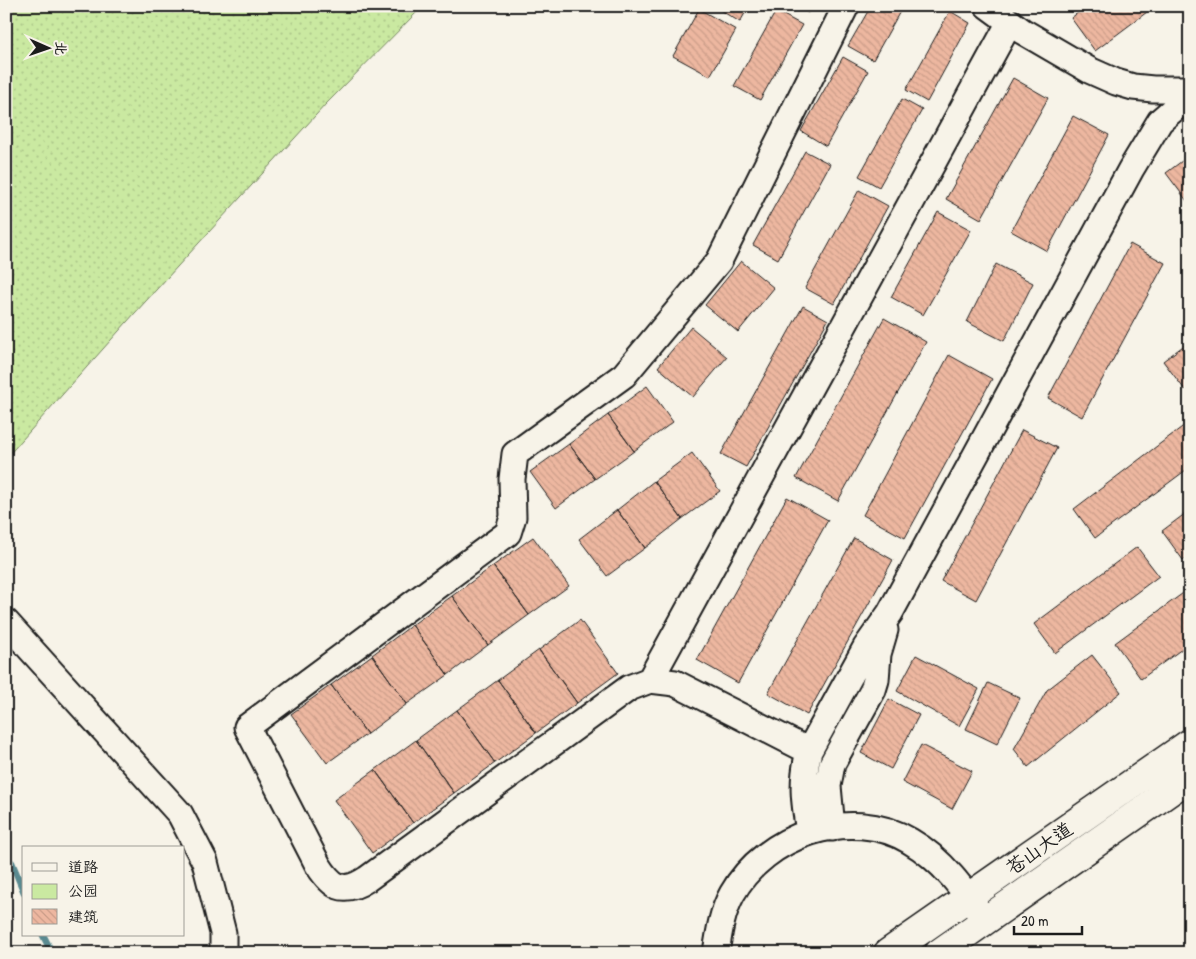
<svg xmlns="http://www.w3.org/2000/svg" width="1196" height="959" font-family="'Patrick Hand','LXGW WenKai TC',sans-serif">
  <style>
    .green { fill: url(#green-dots); stroke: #73825e }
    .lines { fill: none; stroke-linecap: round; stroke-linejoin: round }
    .stream { stroke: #5a8a90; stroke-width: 7 }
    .building { fill: url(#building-back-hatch); stroke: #1c1c1c }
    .minor-casing { stroke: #1c1c1c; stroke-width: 29 }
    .secondary-casing { stroke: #1c1c1c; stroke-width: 31 }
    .minor { stroke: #f7f3e8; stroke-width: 25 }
    .secondary { stroke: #f7f3e8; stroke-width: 28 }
    .labels { text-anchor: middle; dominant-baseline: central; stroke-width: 5; stroke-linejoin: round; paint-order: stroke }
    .street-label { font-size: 19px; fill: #1c1c1c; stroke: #f7f3e8 }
  </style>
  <defs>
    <pattern id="green-dots" width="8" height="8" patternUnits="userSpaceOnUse" patternTransform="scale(1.25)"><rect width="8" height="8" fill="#cae9a1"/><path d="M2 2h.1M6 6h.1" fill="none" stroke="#adc78a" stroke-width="1.8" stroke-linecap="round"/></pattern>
    <pattern id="building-back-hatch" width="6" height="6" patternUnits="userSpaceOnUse" patternTransform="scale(1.25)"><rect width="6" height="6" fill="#edb7a0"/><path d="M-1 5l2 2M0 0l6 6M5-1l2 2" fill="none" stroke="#cb9d89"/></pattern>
  </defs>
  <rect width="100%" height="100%" fill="#f7f3e8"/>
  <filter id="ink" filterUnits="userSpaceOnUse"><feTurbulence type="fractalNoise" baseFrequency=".02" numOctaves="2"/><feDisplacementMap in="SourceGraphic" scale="10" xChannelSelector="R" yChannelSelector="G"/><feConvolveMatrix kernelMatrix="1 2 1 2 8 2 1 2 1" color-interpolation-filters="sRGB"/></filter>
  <g filter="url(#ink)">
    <path class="green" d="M 6,6 L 423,6 L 326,104 L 135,313 L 6,458 Z"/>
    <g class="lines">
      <path class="stream" d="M 6,857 L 12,863 L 24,892
        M 43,935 L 52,953"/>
    </g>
    <path class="building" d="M 713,6 L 749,6 L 740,22 Z
      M 796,6 L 811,6 L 808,13 Z
      M 871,6 L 903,6 L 873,60 L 848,46 Z
      M 1087,6 L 1155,6 L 1095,51 L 1071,18 Z
      M 699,9 L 736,30 L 710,76 L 673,56 Z
      M 776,11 L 802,25 L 760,100 L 734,86 Z
      M 950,11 L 970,23 L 927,102 L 906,90 Z
      M 843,57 L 868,71 L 826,146 L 801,131 Z
      M 1013,78 L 1048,98 L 981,219 L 946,199 Z
      M 902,99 L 922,110 L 879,187 L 859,176 Z
      M 1073,116 L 1109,135 L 1047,251 L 1011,231 Z
      M 805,151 L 830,164 L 778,259 L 753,245 Z
      M 1190,155 L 1190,205 L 1166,173 Z
      M 859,190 L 888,206 L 834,304 L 805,288 Z
      M 938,212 L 971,230 L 923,315 L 891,297 Z
      M 1130,244 L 1165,263 L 1082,417 L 1048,398 Z
      M 741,261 L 774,288 L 738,332 L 705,305 Z
      M 996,264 L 1033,283 L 1004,341 L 967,322 Z
      M 803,306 L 828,320 L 746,467 L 721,454 Z
      M 884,318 L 926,342 L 838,501 L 796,478 Z
      M 691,327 L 727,357 L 693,397 L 658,367 Z
      M 1190,341 L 1190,386 L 1185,390 L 1163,361 Z
      M 949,355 L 992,379 L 905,538 L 863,515 Z
      M 647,386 L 673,422 L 634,451 L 608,415 Z
      M 608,415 L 634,451 L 595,479 L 569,444 Z
      M 1190,421 L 1190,467 L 1095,538 L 1074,509 Z
      M 1022,430 L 1057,448 L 976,600 L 941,581 Z
      M 569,444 L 595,479 L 556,508 L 530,472 Z
      M 692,453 L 720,491 L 682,519 L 654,481 Z
      M 654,481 L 682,519 L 645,548 L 617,510 Z
      M 787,497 L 828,520 L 738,683 L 697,660 Z
      M 617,510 L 645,548 L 607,576 L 579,539 Z
      M 1190,510 L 1190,555 L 1183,560 L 1162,531 Z
      M 533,537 L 569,586 L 529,615 L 493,566 Z
      M 854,538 L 893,560 L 807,715 L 768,693 Z
      M 1137,547 L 1159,576 L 1055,653 L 1034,624 Z
      M 493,566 L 529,615 L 488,645 L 452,596 Z
      M 1190,588 L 1190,643 L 1141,679 L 1115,643 Z
      M 452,596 L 488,645 L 448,675 L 412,625 Z
      M 580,620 L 618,673 L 577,703 L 539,650 Z
      M 412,625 L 448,675 L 407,704 L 372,655 Z
      M 539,650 L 577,703 L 536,733 L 498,680 Z
      M 372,655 L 407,704 L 367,734 L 331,685 Z
      M 916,655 L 979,689 L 959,726 L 897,691 Z
      M 1092,655 L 1121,692 L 1028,767 L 1014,749 L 1047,690 Z
      M 498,680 L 536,733 L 495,763 L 457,710 Z
      M 988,683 L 1020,698 L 997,744 L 966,729 Z
      M 331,685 L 367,734 L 327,763 L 291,714 Z
      M 889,699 L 919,715 L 891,769 L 861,753 Z
      M 457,710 L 495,763 L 454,793 L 416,740 Z
      M 416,740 L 454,793 L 413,823 L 375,770 Z
      M 921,745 L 972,771 L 952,809 L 902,782 Z
      M 375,770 L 413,823 L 372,853 L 334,800 Z"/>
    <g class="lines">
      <defs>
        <path id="minor" d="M 988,6 L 1022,31 L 1089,70 L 1116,82 L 1133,87 L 1153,89 L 1190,89
          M 6,622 L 180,814 L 205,862 L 223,933 L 223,953
          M 650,680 L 1010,22
          M 809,751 L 675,683 L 650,680 L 629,688 L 367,879 C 343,895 332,887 318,865 L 247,727 L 508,533 L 513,517 L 512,479 L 515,454 L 624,375 L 719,261 L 846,6
          M 832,828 L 828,786 L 832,764 L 873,690 L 876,680 L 878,654 L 885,630
          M 809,832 C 804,801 801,782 809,751 L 866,647 L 890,613 L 1131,169 L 1160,121 L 1190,95
          M 716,953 C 719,933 722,912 732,894 C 765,835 850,805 910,841 C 943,860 964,890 985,921"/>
        <path id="secondary" d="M 888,953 L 1190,743
          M 939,953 L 1190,777"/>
      </defs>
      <use href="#minor" class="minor-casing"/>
      <use href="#secondary" class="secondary-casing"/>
      <use href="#minor" class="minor"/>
      <use href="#secondary" class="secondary"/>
    </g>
  </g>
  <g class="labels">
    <g class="street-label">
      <text transform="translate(1039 848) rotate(-35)">苍山大道</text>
    </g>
  </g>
  <rect width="1196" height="959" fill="none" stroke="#f7f3e8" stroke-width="25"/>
  <rect x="12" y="12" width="1171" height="934" fill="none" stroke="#1c1c1c" stroke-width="2" filter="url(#ink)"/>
  <rect x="22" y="846" width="162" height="90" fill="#f7f3e8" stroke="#9f9d96"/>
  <rect x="32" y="863" width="25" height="8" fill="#f7f3e8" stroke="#9f9d96"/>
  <text x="68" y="872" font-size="15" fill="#1c1c1c">道路</text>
  <rect x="32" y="884" width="25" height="15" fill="#cae9a1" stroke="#9f9d96"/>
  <text x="68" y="896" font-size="15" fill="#1c1c1c">公园</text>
  <rect x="32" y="909" width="25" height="15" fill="url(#building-back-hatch)" stroke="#9f9d96"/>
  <text x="68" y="922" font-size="15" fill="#1c1c1c">建筑</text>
  <g transform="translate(48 48) rotate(92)" stroke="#f7f3e8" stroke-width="4" paint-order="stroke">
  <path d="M0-4L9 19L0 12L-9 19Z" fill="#1c1c1c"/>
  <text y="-8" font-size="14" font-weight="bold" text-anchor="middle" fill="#1c1c1c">北</text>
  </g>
  <path d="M1014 926v8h68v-8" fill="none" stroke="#1c1c1c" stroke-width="2.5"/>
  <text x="1021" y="926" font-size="15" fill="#1c1c1c" stroke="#f7f3e8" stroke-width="4" paint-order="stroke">20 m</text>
</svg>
